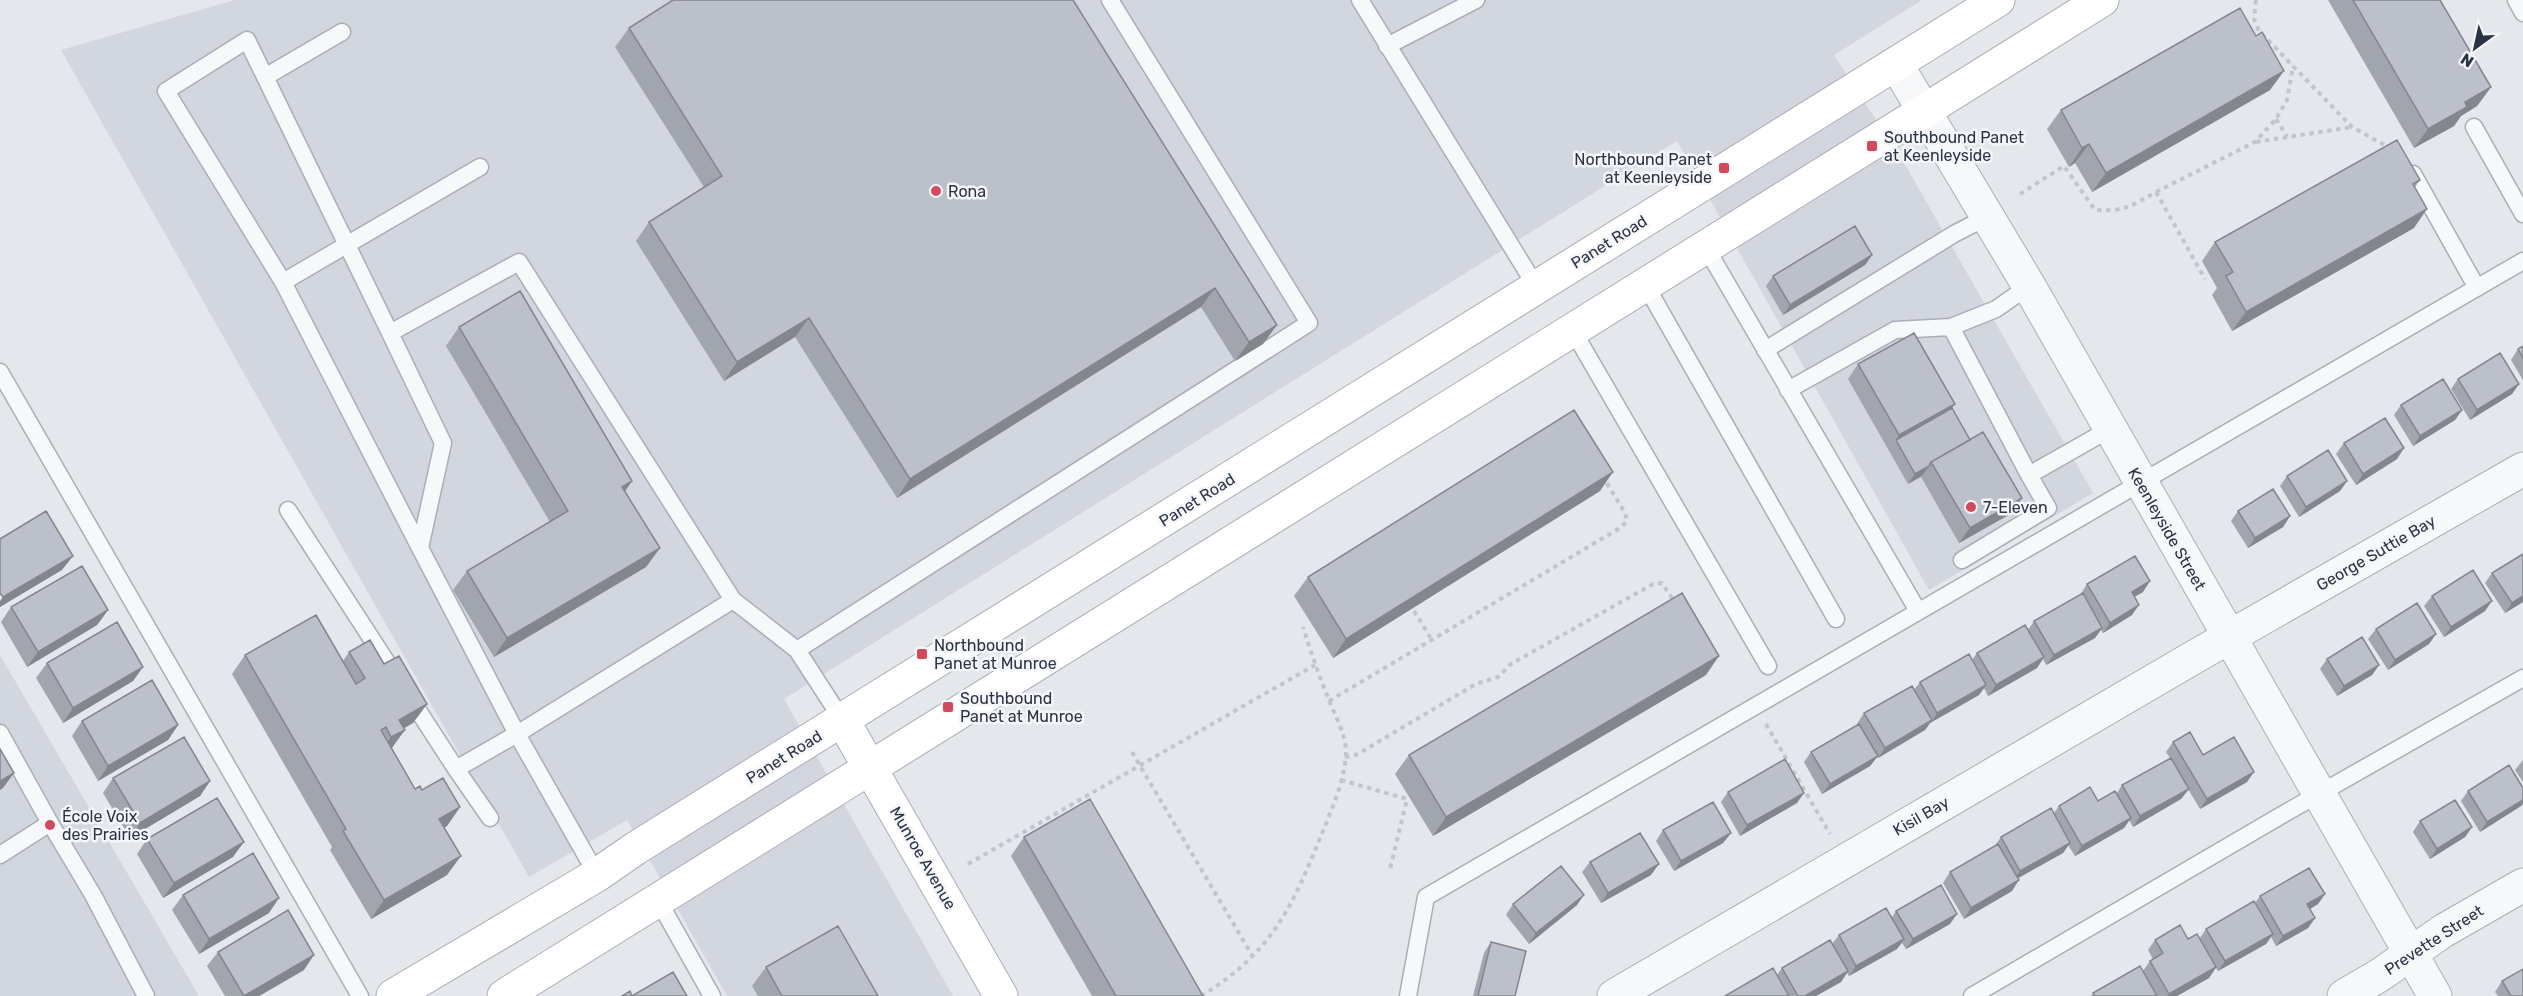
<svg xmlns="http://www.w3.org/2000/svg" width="2523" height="996" font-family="Rubik,sans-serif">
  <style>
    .built { fill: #d2d6de }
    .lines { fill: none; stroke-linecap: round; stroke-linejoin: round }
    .lane-casing { stroke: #a9aeb7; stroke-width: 19 }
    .street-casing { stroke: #a9aeb7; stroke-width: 35 }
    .secondary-casing { stroke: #a9aeb7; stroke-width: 35 }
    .path { stroke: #c2c5cb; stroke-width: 4; stroke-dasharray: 4.5 4.5; stroke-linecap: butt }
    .lane { stroke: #f7f8fa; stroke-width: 16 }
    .street { stroke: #f7f8fa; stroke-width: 33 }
    .secondary { stroke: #fff; stroke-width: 33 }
    .wall { fill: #a1a5ae }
    .shaded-wall { fill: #83868d }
    .building { fill: #bbc0ca; stroke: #83868d; stroke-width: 1.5 }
    .poi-dot { fill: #d1495b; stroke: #f4f6f9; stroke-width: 2 }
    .labels { text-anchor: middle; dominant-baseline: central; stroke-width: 5; stroke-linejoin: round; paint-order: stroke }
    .poi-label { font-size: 16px; fill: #2b3445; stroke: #f4f6f9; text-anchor: start }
    .street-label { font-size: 16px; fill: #2b3445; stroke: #f4f6f9 }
  </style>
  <rect width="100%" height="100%" fill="#e4e7ec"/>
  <path class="built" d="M 235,0 L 1922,0 L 1834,55 L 1907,168 L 2093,493 L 1929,590 L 1677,141 L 784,699 L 953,996 L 727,996 L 627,820 L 529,877 L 61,50 Z
    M 0,655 L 199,996 L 0,996 Z"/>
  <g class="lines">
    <defs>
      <path id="lane" d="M 1360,0 L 1537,288
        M 2516,0 L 2523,13
        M 1387,46 L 1476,0
        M 265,77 L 342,32
        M 2474,127 L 2523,214
        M 2413,174 L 2477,288
        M 1705,246 L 1918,611
        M 283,282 L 480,167
        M 1645,284 L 1836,619
        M 2029,286 L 1996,309 L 1951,327 L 2029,475 L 2110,429
        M 1572,329 L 1768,666
        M 390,333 L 247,40 L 166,91 L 283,282 L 420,548
        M 1765,350 L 1954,234 L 1987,217
        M 0,372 L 360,996
        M 1788,390 L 1895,330 L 1951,327
        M 288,510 L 456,769
        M 1962,560 L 2048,508 L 2029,475
        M 843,721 L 797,650 L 1309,323 L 1110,0
        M 0,733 L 50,823
        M 490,818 L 456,769 L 517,734 L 420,548 L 443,443 L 390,333 L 519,262 L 733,600
        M 0,855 L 50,823 L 93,895 L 146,996
        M 597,875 L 517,734 L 733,600 L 797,650
        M 658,900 L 712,996
        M 1408,996 L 1426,897 L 2523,261
        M 1972,996 L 2287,812 L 2523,678"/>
      <path id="street" d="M 1896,64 L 2029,286 L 2435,996
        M 1614,996 L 2196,656 L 2523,469
        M 2344,996 L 2380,975 L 2443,931 L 2523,885"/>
      <path id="secondary" d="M 843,721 L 1001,996
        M 393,996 L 597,875 L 636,848 L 1998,0
        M 504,996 L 2102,0"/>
    </defs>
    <use href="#lane" class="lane-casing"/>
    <use href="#street" class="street-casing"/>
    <use href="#secondary" class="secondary-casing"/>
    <path class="path" d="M 2256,0 L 2254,19 L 2259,31 L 2352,127 L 2390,148
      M 2276,119 L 2287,137
      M 2256,142 L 2352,127
      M 2156,192 L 2255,142 L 2276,119 L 2287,100 L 2293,66
      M 2020,194 L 2064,166 L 2095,210 C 2123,212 2132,206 2156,192 L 2205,279
      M 1414,611 L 1432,640
      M 1329,701 L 1620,528 L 1627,521 L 1625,513 L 1603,477
      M 1766,724 L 1830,834
      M 1132,752 L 1253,957
      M 1345,757 L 1356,755 L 1476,684 L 1498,677 L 1511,664 L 1653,584 L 1662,583 L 1674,601
      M 1341,780 L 1407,799 L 1390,869
      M 968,864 L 1315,665
      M 1201,996 C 1273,952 1292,907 1323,831 C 1333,806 1345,780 1346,752 C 1346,735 1335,716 1329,700 C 1319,676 1311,652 1303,627"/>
    <use href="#lane" class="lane"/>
    <use href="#street" class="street"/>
    <use href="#secondary" class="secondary"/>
  </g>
  <path class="wall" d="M 1073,0 L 1263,344 L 1235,361 L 1201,307 L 897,498 L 795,337 L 724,381 L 636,241 L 649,222 L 704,187 L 615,47 L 629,28 Z
    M 2328,0 L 2440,0 L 2491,87 L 2477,106 L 2461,116 L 2454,126 L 2414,148 Z
    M 2270,90 L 2092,192 L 2075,163 L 2069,167 L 2047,129 L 2061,110 Z
    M 2420,180 L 2415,187 L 2414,228 L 2232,331 L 2212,295 L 2217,288 L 2202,261 L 2215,242 Z
    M 1872,255 L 1865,265 L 1783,315 L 1766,286 L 1773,276 Z
    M 459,327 L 632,481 L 625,491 L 660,548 L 646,567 L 494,657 L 453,590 L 467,571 L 550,522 L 446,346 Z
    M 2523,346 L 2523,380 L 2511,360 L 2518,349 Z
    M 1858,364 L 1955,404 L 1951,408 L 1970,440 L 2022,498 L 2012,513 L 1959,543 L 1921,477 L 1922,476 L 1908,484 L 1848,379 Z
    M 2458,379 L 2519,384 L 2512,394 L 2470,420 L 2451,389 Z
    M 2401,405 L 2462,410 L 2455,420 L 2413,446 L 2394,415 Z
    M 2344,443 L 2397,459 L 2356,485 L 2336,454 Z
    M 2287,476 L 2347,481 L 2340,491 L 2299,517 L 2280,486 Z
    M 1600,491 L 1333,658 L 1294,596 L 1308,577 Z
    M 2238,511 L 2290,516 L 2283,527 L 2248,548 L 2231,521 Z
    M 2523,554 L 2523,602 L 2505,613 L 2485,583 L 2492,573 Z
    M 2087,584 L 2143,592 L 2134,597 L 2132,615 L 2103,633 L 2101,630 L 2095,638 L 2046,665 L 2043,659 L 2037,668 L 1988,696 L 1984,688 L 1979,695 L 1930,723 L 1925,730 L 1878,758 L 1877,757 L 1870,766 L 1822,794 L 1804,762 L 1811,752 L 1858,724 L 1857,724 L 1864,713 L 1914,690 L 1920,682 L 1972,660 L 1977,653 L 2028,630 L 2034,621 L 2080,595 Z
    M 2432,596 L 2485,611 L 2444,637 L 2424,606 Z
    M 11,607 L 108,610 L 97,625 L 27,667 L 1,622 Z
    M 2376,629 L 2436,634 L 2429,644 L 2388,670 L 2368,639 Z
    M 349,652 L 384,664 L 427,704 L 413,723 L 404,728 L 392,748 L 415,789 L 422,790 L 460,807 L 447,826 L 444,827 L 447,875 L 371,919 L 330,850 L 332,847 L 232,674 L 245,655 L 343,661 Z
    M 2327,659 L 2379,665 L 2372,675 L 2337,696 L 2320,669 Z
    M 47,663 L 143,667 L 133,681 L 63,723 L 36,678 Z
    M 1706,675 L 1433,836 L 1395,774 L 1409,755 Z
    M 82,721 L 178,725 L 168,740 L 98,781 L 72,736 Z
    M 2173,742 L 2203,755 L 2247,782 L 2200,809 L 2188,789 L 2181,799 L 2133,827 L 2129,820 L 2124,828 L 2075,856 L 2068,845 L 2063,853 L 2018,878 L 2012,891 L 1964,919 L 1943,883 L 1950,872 L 1994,847 L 2001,837 L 2054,813 L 2059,806 L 2098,801 L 2117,793 L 2122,785 L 2170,758 L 2166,752 Z
    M 2523,760 L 2523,782 L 2515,770 Z
    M 113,778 L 210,781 L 200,796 L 130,838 L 103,793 Z
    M 2468,791 L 2521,806 L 2480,832 L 2461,801 Z
    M 1728,792 L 1797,803 L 1740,836 L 1721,802 Z
    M 2420,821 L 2472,827 L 2465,837 L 2430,859 L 2413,832 Z
    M 1663,830 L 1731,833 L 1723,843 L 1674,871 L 1656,841 Z
    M 1024,837 L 1203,996 L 1092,996 L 1011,856 Z
    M 147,839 L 233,857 L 163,898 L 137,854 Z
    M 1590,862 L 1651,875 L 1601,903 L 1582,872 Z
    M 2325,894 L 2318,904 L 2310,909 L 2315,918 L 2308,928 L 2276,946 L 2271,937 L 2266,944 L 2218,971 L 2216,968 L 2209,978 L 2177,996 L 2091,996 L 2093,993 L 2143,971 L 2150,961 L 2153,959 L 2148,950 L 2155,940 L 2188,939 L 2200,938 L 2206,929 L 2255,903 L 2260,896 Z
    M 183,895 L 269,913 L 199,954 L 172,910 Z
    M 1513,904 L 1577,905 L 1529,944 L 1506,915 Z
    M 1896,911 L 1950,924 L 1906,949 L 1902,943 L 1897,949 L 1849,976 L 1847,973 L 1841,982 L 1816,996 L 1725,996 L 1777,975 L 1782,968 L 1832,944 L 1839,935 L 1892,917 Z
    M 1491,942 L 1515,996 L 1473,996 L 1484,953 Z
    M 218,952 L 304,970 L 259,996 L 225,996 L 207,966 Z
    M 766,967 L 878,996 L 758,996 L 752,986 Z
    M 2502,981 L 2523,996 L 2498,996 L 2495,992 Z"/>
  <path class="shaded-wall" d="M 2284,71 L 2270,90 L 2092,192 L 2106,173 Z
    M 2491,87 L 2477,106 L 2461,116 L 2454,126 L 2414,148 L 2428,129 L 2465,102 Z
    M 2089,144 L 2075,163 L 2069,167 L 2082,148 Z
    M 2427,209 L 2414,228 L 2232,331 L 2246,312 Z
    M 1872,255 L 1865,265 L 1783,315 L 1790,305 Z
    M 1215,288 L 1201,307 L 897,498 L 910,479 Z
    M 809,318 L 795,337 L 724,381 L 737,362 Z
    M 1277,325 L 1263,344 L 1235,361 L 1249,342 Z
    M 2519,384 L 2512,394 L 2470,420 L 2477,410 Z
    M 1955,404 L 1944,418 L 1896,440 L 1899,435 Z
    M 2462,410 L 2455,420 L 2413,446 L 2420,436 Z
    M 2404,448 L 2397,459 L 2356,485 L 2363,474 Z
    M 1929,466 L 1922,476 L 1908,484 L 1915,474 Z
    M 1613,472 L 1600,491 L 1333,658 L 1346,639 Z
    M 632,481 L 619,500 L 622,487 Z
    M 2347,481 L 2340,491 L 2299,517 L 2306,507 Z
    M 2022,498 L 2012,513 L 1959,543 L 1970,528 Z
    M 2290,516 L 2283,527 L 2248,548 L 2255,538 Z
    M 660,548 L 646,567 L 494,657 L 507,638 Z
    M 73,556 L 62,570 L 0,607 L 0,601 L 3,597 Z
    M 2150,581 L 2143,592 L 2125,602 L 2132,592 Z
    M 2523,596 L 2523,602 L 2505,613 L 2512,603 Z
    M 2492,601 L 2485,611 L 2444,637 L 2451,627 Z
    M 2139,605 L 2132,615 L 2103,633 L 2110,623 Z
    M 108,610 L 97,625 L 27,667 L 38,652 Z
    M 2102,628 L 2095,638 L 2046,665 L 2054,655 Z
    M 2436,634 L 2429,644 L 2388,670 L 2395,660 Z
    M 1719,656 L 1706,675 L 1433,836 L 1446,817 Z
    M 2044,657 L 2037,668 L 1988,696 L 1996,685 Z
    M 2379,665 L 2372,675 L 2337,696 L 2344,686 Z
    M 143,667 L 133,681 L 63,723 L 73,708 Z
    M 1986,685 L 1979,695 L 1930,723 L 1925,730 L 1878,758 L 1885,748 L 1932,721 L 1937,713 Z
    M 427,704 L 413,723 L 391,736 L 399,720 Z
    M 178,725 L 168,740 L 98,781 L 108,766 Z
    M 405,730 L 391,749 L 378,756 L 391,737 Z
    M 1878,756 L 1870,766 L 1822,794 L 1830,784 Z
    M 2254,772 L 2247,782 L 2200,809 L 2207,799 Z
    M 14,773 L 3,788 L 0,790 L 0,781 Z
    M 210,781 L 200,796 L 130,838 L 140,823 Z
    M 2189,789 L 2181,799 L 2133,827 L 2140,816 Z
    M 1804,793 L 1797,803 L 1740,836 L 1747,825 Z
    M 2523,800 L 2523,804 L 2521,806 L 2480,832 L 2487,822 Z
    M 460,807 L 447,826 L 426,838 L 439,819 Z
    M 2131,818 L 2124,828 L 2075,856 L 2082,846 Z
    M 2472,827 L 2465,837 L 2430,859 L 2437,849 Z
    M 1731,833 L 1723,843 L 1674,871 L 1681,861 Z
    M 244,842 L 233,857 L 163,898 L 174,883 Z
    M 2070,843 L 2063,853 L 2013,881 L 2020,871 Z
    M 461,856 L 447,875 L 371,919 L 384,900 Z
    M 1659,864 L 1651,875 L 1601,903 L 1608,893 Z
    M 2019,880 L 2012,891 L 1964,919 L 1971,908 Z
    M 2325,894 L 2318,904 L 2300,915 L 2307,904 Z
    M 1584,895 L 1577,905 L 1529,944 L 1536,933 Z
    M 279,898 L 269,913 L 199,954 L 209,939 Z
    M 1957,914 L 1950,924 L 1906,949 L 1913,939 Z
    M 2315,918 L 2308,928 L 2276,946 L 2283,936 Z
    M 2273,934 L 2266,944 L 2218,971 L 2225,961 Z
    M 1904,939 L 1897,949 L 1849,976 L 1856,966 Z
    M 314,955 L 304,970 L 259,996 L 244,996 Z
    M 2216,967 L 2209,978 L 2177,996 L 2168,996 L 2169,994 Z
    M 1848,971 L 1841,982 L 1816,996 L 1805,996 Z"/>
  <path class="building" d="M 673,0 L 1073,0 L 1277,325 L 1249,342 L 1215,288 L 910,479 L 809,318 L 737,362 L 649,222 L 722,176 L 629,28 Z
    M 2353,0 L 2440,0 L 2491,87 L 2465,102 L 2467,107 L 2428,129 Z
    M 2240,8 L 2256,36 L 2262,32 L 2284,71 L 2106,173 L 2089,144 L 2082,148 L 2061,110 Z
    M 2397,140 L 2420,180 L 2413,184 L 2427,209 L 2246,312 L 2226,276 L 2233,272 L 2215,242 Z
    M 1855,226 L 1872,255 L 1790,305 L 1773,276 Z
    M 520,291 L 632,481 L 622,487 L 660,548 L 507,638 L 467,571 L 568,511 L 459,327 Z
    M 1914,333 L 1955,404 L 1899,435 L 1858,364 Z
    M 2523,346 L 2523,358 L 2518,349 Z
    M 2500,353 L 2519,384 L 2477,410 L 2458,379 Z
    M 2443,379 L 2462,410 L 2420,436 L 2401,405 Z
    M 1952,408 L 1970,440 L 1931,462 L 1929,466 L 1915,474 L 1896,440 Z
    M 1574,410 L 1613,472 L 1346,639 L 1308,577 Z
    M 2385,418 L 2404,448 L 2363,474 L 2344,443 Z
    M 1983,432 L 2022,498 L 1970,528 L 1931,462 Z
    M 2328,450 L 2347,481 L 2306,507 L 2287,476 Z
    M 2273,489 L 2290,516 L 2255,538 L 2238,511 Z
    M 46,511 L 73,556 L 3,597 L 0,593 L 0,539 Z
    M 2523,554 L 2523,596 L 2512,603 L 2492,573 Z
    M 2135,556 L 2150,581 L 2132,592 L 2139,605 L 2110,623 L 2087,584 Z
    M 82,566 L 108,610 L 38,652 L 11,607 Z
    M 2473,570 L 2492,601 L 2451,627 L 2432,596 Z
    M 1682,593 L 1719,656 L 1446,817 L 1409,755 Z
    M 2083,593 L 2102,628 L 2054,655 L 2034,621 Z
    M 2417,603 L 2436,634 L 2395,660 L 2376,629 Z
    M 316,615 L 356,684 L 365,678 L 349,652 L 370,640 L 384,664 L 399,656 L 427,704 L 399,720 L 405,730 L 391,737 L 386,727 L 381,730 L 415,789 L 420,786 L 422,790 L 443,778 L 460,807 L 439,819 L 461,856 L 384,900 L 343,831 L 346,829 L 245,655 Z
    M 117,622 L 143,667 L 73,708 L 47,663 Z
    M 2025,625 L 2044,657 L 1996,685 L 1977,653 Z
    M 2362,637 L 2379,665 L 2344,686 L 2327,659 Z
    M 1969,654 L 1986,685 L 1937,713 L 1920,682 Z
    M 152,680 L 178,725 L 108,766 L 82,721 Z
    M 1912,686 L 1932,720 L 1885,748 L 1864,713 Z
    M 1859,724 L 1878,756 L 1830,784 L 1811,752 Z
    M 2190,732 L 2203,755 L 2234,737 L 2254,772 L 2207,799 L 2173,742 Z
    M 184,737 L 210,781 L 140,823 L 113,778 Z
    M 0,749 L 14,773 L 0,781 Z
    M 2171,758 L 2189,789 L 2140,816 L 2122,785 Z
    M 1785,759 L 1804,793 L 1747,825 L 1728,792 Z
    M 2509,765 L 2523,788 L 2523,800 L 2487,822 L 2468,791 Z
    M 2090,787 L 2098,801 L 2115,791 L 2131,818 L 2082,846 L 2059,806 Z
    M 217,798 L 244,842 L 174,883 L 147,839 Z
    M 1090,799 L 1203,996 L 1116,996 L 1024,837 Z
    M 2455,800 L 2472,827 L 2437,849 L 2420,821 Z
    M 1713,802 L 1731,833 L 1681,861 L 1663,830 Z
    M 2051,808 L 2070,843 L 2020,871 L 2001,837 Z
    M 1640,833 L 1659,864 L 1608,893 L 1590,862 Z
    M 1998,844 L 2019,880 L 1971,908 L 1950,872 Z
    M 253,853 L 279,898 L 209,939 L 183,895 Z
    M 1561,866 L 1584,895 L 1536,933 L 1513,904 Z
    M 2309,868 L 2325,894 L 2307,904 L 2315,918 L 2283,936 L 2260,896 Z
    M 1941,885 L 1957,914 L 1913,939 L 1896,911 Z
    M 2254,901 L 2273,934 L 2225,961 L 2206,929 Z
    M 1886,908 L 1904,939 L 1856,966 L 1839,935 Z
    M 288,910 L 314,955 L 244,996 L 218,952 Z
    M 2180,925 L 2188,939 L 2197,934 L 2216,967 L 2169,994 L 2150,961 L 2163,953 L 2155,940 Z
    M 838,926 L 878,996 L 782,996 L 766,967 Z
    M 1830,940 L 1848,971 L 1805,996 L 1798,996 L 1782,968 Z
    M 1491,942 L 1526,951 L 1515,996 L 1478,996 Z
    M 2140,966 L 2157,996 L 2095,996 L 2093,993 Z
    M 1773,968 L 1789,996 L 1725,996 Z
    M 2523,969 L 2523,996 L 2511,996 L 2502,981 Z
    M 673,972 L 687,996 L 622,996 L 630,991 L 632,996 Z"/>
  <g class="poi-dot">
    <rect x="1866" y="140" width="12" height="12" rx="3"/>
    <rect x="1718" y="162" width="12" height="12" rx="3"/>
    <circle cx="936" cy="191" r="6"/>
    <circle cx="1971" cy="507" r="6"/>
    <rect x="916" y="648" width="12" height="12" rx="3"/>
    <rect x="942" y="701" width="12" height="12" rx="3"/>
    <circle cx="50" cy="825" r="6"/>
  </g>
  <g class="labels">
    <g class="poi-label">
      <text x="1884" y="137">Southbound Panet<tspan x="1884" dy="18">at Keenleyside</tspan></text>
      <text x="1712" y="159" text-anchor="end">Northbound Panet<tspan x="1712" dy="18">at Keenleyside</tspan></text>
      <text x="948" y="191">Rona</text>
      <text x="1983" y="507">7-Eleven</text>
      <text x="934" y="645">Northbound<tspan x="934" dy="18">Panet at Munroe</tspan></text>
      <text x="960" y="698">Southbound<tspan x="960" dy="18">Panet at Munroe</tspan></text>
      <text x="62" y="816">École Voix<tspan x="62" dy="18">des Prairies</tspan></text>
    </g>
    <g class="street-label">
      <text transform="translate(1609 242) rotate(-32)">Panet Road</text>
      <text transform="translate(1197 500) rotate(-32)">Panet Road</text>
      <text transform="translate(2167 529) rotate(60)">Keenleyside Street</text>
      <text transform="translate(2376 553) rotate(-30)">George Suttie Bay</text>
      <text transform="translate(784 757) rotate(-32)">Panet Road</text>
      <text transform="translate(1921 816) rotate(-30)">Kisil Bay</text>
      <text transform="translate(923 858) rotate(60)">Munroe Avenue</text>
      <text transform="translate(2434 940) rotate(-33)">Prevette Street</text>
    </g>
  </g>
  <g transform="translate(2475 48) rotate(213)" stroke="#f4f6f9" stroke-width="4.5" paint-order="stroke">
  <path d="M0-4.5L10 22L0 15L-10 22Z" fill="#2b3445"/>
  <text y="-9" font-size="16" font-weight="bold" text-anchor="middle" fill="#2b3445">N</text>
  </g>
</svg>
